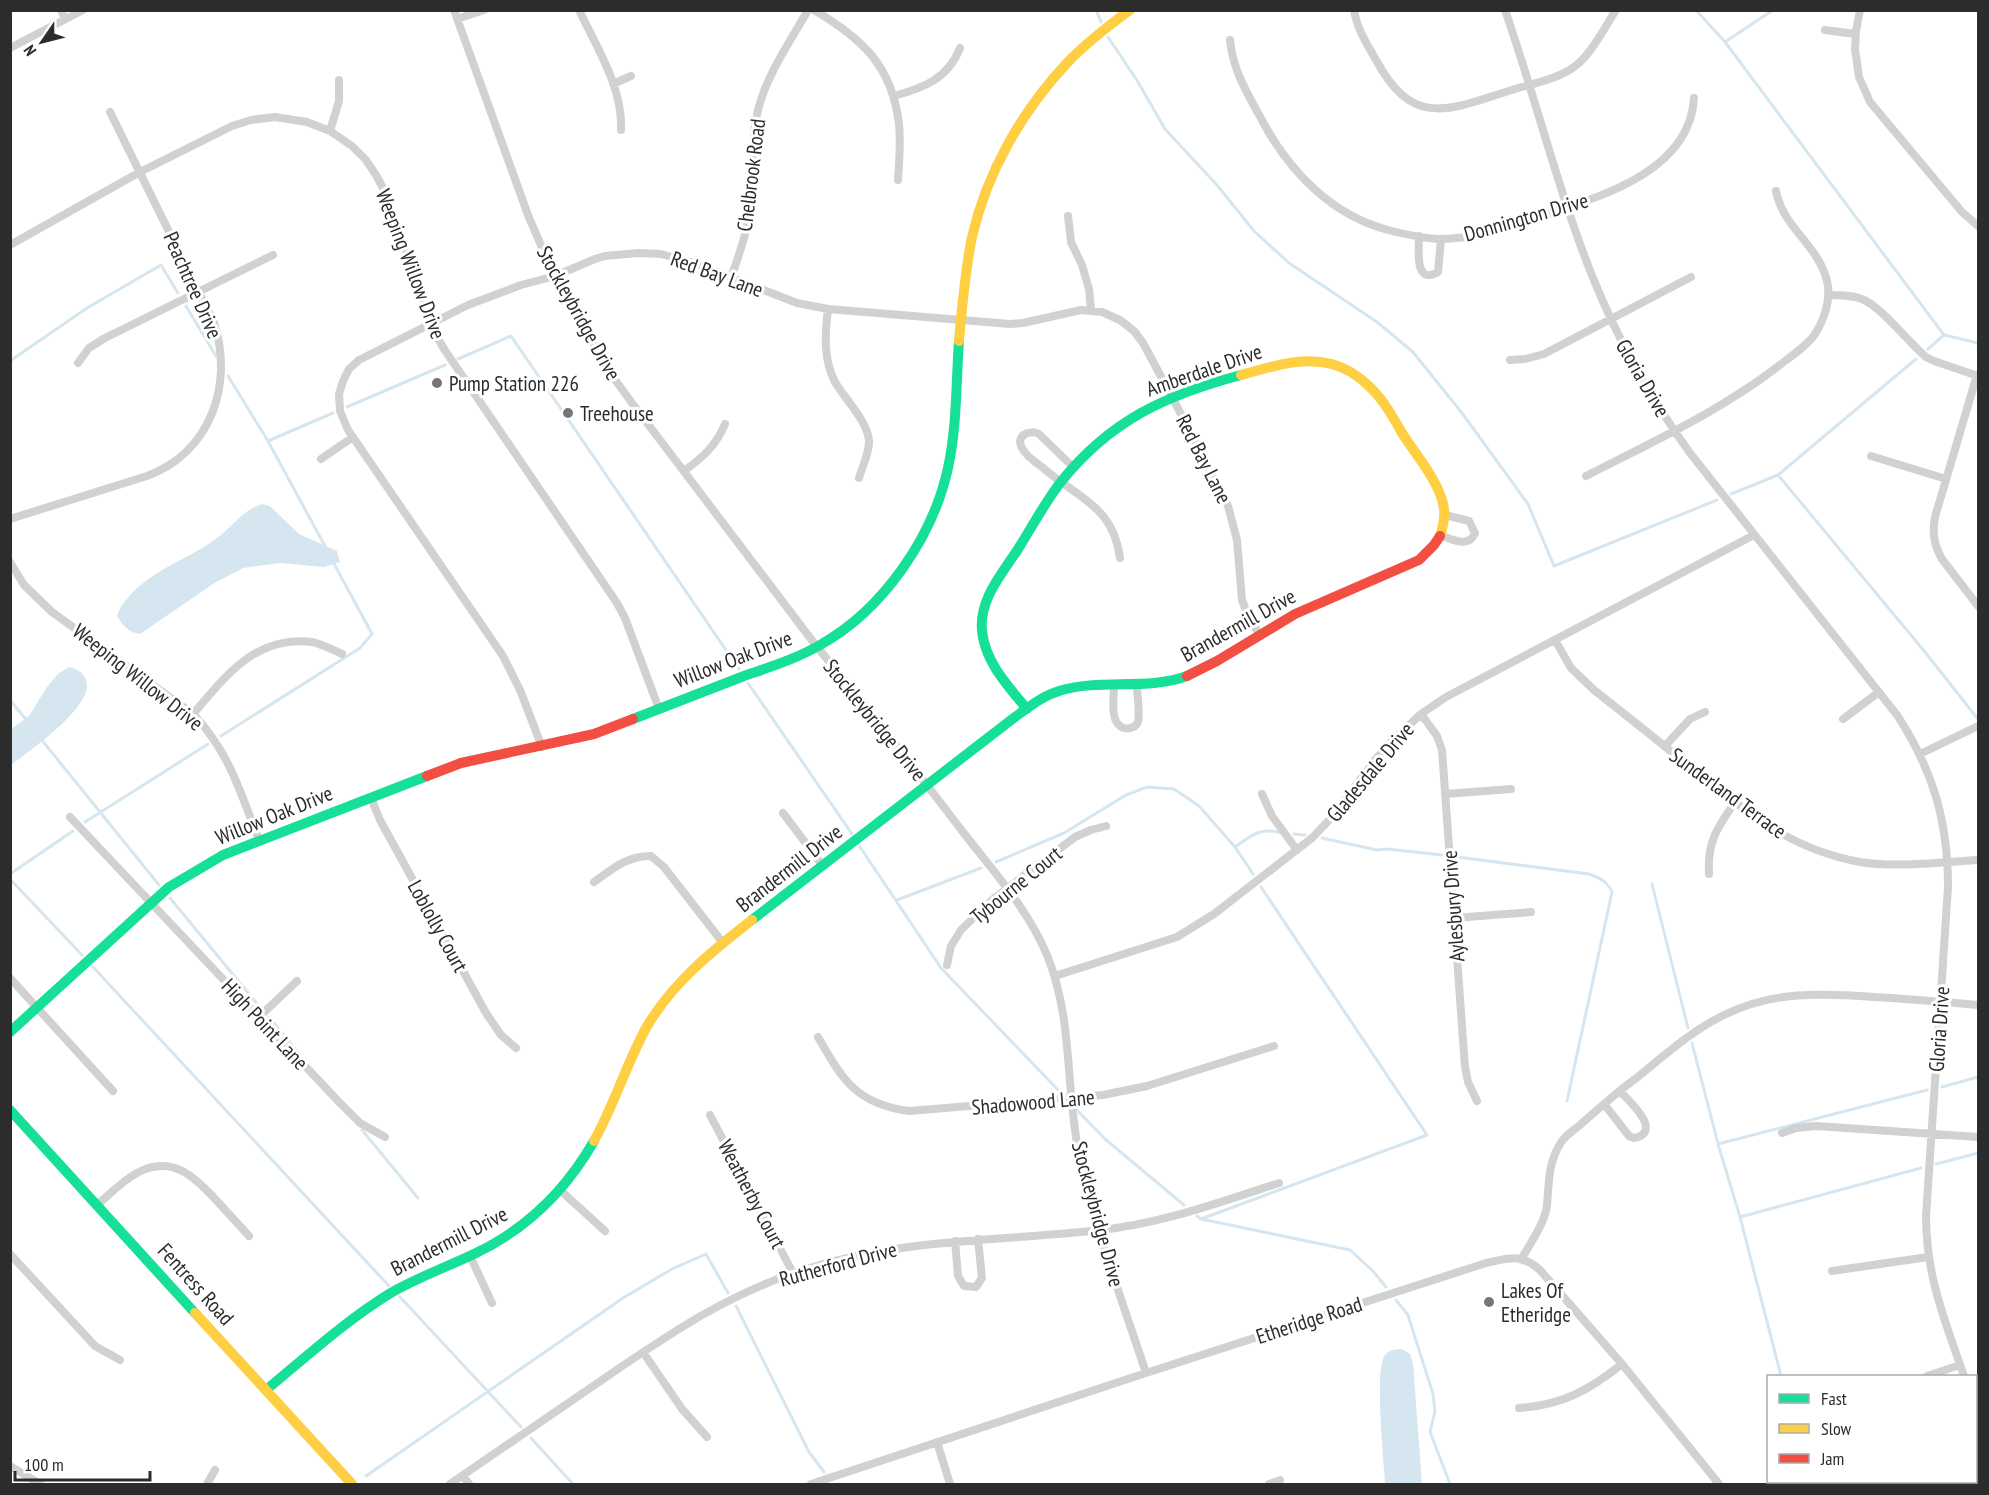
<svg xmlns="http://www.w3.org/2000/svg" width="1989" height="1495" font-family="'PT Sans Narrow',sans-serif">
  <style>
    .water { fill: #d6e6f0 }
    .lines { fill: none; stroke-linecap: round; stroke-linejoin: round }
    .stream { stroke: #d6e6f0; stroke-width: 3 }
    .street { stroke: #d1d1d1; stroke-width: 8 }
    .fast { stroke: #16e098; stroke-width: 10 }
    .slow { stroke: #ffcf43; stroke-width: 10 }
    .jam { stroke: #f24e42; stroke-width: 10 }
    .poi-dot { fill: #767676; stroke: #fff; stroke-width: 2 }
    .labels { text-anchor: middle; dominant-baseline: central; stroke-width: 6; stroke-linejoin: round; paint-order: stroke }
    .street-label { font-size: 21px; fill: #2c2c2c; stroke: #fff }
    .poi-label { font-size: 21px; fill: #2c2c2c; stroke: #fff; text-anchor: start }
  </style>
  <rect width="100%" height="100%" fill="#fff"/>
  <path class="water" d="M 262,504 L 270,506 L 299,534 L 337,551 L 340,562 L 324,567 L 280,563 L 243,568 L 213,584 L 140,634 C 128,632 123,626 117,616 C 120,606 125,601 132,593 C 160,565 193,558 222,534 C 236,523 243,510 262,504 Z
    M 69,667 C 77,669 83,672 86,680 C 96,705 28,752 11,765 L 11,729 L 29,716 L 47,687 L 58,674 Z
    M 1402,1349 L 1410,1354 L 1413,1363 L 1422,1484 L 1385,1484 C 1384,1462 1374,1369 1385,1355 C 1389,1349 1395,1350 1402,1349 Z"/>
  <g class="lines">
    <path class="stream" d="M 1096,10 L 1101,22
      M 1696,10 L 1725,42 L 1944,335 L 1978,343
      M 1108,37 L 1138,82 L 1165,129 L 1217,185 L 1254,231 L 1289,263 L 1377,322 L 1413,352 L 1462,413 L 1528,504 L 1554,566 L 1717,500
      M 1725,42 L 1773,10
      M 186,306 L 216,356
      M 1928,349 L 1944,335
      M 458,359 L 511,336 L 739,669
      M 10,361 L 87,308 L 161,265 L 178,293
      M 228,376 L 268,441 L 326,548
      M 347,407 L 445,365
      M 268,441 L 333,413
      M 1778,475 L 1925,652 L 1977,718
      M 1731,494 L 1778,475 L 1916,359
      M 748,683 L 852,834
      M 10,700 L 28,722
      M 221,736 L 360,648 L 372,634 L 333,562
      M 41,739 L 159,885
      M 85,822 L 208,744
      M 1294,834 L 1305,835
      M 1322,838 L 1377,850 L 1387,849 L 1442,855
      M 860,847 L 941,968 L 1061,1093
      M 1235,847 C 1252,835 1260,827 1282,833
      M 1457,857 L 1589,874 C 1600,878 1607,881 1612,892 L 1567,1101
      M 996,862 L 1064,833 L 1126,795 L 1147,787 L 1174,789 L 1199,806 L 1235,847 L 1253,874
      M 10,874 L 73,831
      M 10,879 L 82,955
      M 1652,884 L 1688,1028
      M 170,898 L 259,1006
      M 897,900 L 981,868
      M 93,967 L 389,1286
      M 269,1017 L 300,1055
      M 1692,1043 L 1718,1144 L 1740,1217 L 1781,1376
      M 1942,1087 L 1978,1077
      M 1074,1107 L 1105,1139 L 1184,1205
      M 362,1130 L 418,1198
      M 1718,1144 L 1927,1090
      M 1936,1164 L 1978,1153
      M 1197,1216 L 1201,1219 L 1350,1250 L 1373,1271 L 1386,1287
      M 1740,1217 L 1921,1168
      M 1201,1219 L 1427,1135 L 1261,887
      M 400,1297 L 521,1427
      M 1396,1300 L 1408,1315 L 1433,1394 L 1435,1411 L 1430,1432 L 1450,1484
      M 736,1306 L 809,1452 L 824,1472
      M 531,1438 L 573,1484
      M 366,1476 L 623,1298 L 672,1269 L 706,1254 L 728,1293
      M 1976,1478 L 1978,1477
      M 1808,1482 L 1809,1484
      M 1956,1484 L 1965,1482"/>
    <path class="street" d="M 61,10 L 65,19
      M 454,10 L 528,215 L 546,257 L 577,317 L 616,381 L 632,403 L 817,647 C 868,707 915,770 963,832 C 993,871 1028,909 1047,955 C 1072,1016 1066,1080 1077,1143 C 1092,1221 1121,1297 1146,1373
      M 579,10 C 597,48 623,88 621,130
      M 814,10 C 863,39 892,66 899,124 C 901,143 899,162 898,180
      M 1354,10 C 1357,29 1367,44 1376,60 C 1414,130 1450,109 1512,90 C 1534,83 1561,79 1579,63 C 1594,49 1605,27 1616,10
      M 1505,10 C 1536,99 1558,191 1593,278 C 1618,340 1651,399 1690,453 L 1897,715 C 1933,770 1948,821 1948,887 L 1926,1216 C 1926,1276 1945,1321 1964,1376
      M 1860,10 L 1856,31 L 1855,49 L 1859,77 L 1870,102 L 1962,212 L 1978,226
      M 457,19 L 484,10
      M 1825,30 L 1855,34
      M 1230,40 C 1233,72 1249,96 1264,124 C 1291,173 1332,215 1388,230 C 1404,234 1424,239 1441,239 C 1475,239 1507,227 1538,217 C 1596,198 1690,173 1694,98
      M 10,48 L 83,10
      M 613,84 L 631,76
      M 894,96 C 923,88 948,79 960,48
      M 330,131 L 339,101 L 339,80
      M 1068,216 L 1071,242 L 1082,265 L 1089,289 L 1091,310
      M 1419,236 C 1419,249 1414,286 1438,272 L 1441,239
      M 10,245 L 140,172 L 232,126 L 251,120 L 275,117 L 307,122 L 330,131 L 352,146 L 366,160 L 376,175 L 384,190 L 436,335 L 444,349 L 617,603 L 625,618 L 659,709
      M 731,278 C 738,257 746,237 749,216 C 753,180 750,144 758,110 C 767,74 790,42 808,10
      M 1828,295 C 1840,295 1851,295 1862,299 C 1883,308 1907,341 1926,357 L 1934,361 L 1978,376
      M 828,309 C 825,334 823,359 835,382 C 845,399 869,423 869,442 C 869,454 862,467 859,478
      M 1510,360 L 1525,359 L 1544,354 L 1691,277
      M 78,363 L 89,348 L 105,338 L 273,255
      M 1977,375 L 1935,517 C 1932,533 1934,545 1942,559 L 1978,606
      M 1871,456 L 1946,479
      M 321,459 L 353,437
      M 1074,468 L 1039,434 C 1029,429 1015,436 1022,448 C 1026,456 1035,462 1042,467 C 1077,498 1113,505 1120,558
      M 684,471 C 702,458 716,446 725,424
      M 1586,476 C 1654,441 1725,409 1785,361 C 1795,353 1808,345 1815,334 C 1824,320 1830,302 1828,286 C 1822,247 1783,229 1776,191
      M 10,519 L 147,476 C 211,452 234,384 214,323 L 110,112
      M 1442,536 C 1454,540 1469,548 1475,533 L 1469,521 L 1445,515
      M 10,562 L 24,585 L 52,612 L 193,714 C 230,753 240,792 259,840
      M 1555,640 L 1571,668 L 1594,690 C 1627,716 1661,743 1694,770 C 1749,813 1789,849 1860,862 C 1898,868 1940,862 1978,860
      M 1114,686 C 1114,698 1109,724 1124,728 C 1128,729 1134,728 1137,724 C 1141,718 1137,694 1137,686
      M 193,714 C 225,677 255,635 312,642 C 322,644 333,650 342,654
      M 1421,714 L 1437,736 L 1442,750 L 1465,1067 L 1468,1082 L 1477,1101
      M 1843,719 L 1879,692
      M 1665,746 L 1690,719 L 1705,712
      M 542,747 L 520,690 L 503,656 L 348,430 L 340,411 L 339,394 L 343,381 L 349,369 L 359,360 L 468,305 L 521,285 L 555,276 L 595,259 L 605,256 L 638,253 L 661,254 L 694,263 L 797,303 L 828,309 L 1010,324 L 1023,323 L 1081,310 L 1102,312 L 1120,320 L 1134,331 L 1143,343 L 1172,397 L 1228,506 L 1237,540 L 1242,600 L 1247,613 L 1259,634
      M 1920,754 L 1978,726
      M 1262,794 L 1272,816 L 1297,850
      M 1445,794 L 1511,789
      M 371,798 L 380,820 L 486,1013 L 501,1035 L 516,1048
      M 783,813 L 823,866
      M 70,817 L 340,1103 L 360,1123 L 385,1137
      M 1709,874 C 1707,842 1717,828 1735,802
      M 594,882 C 614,868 627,856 651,856 L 664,867 L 723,943
      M 1454,918 L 1531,912
      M 947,965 L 951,946 L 961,930 L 992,900 L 1075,837 L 1091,830 L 1106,826
      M 1055,976 L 1177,937 L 1214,914 L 1312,838 L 1332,817 L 1375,760 L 1392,741 L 1421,714 L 1446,697 L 1754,535
      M 10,978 L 113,1091
      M 259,1017 L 297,981
      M 818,1037 C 842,1079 856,1104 909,1111 L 1103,1095 L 1147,1086 L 1274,1046
      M 1604,1104 L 1629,1136 L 1634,1138 C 1664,1132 1629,1101 1620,1091
      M 710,1115 L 793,1273
      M 1782,1133 L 1796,1128 L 1816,1126 L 1978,1137
      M 560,1190 L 605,1231
      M 97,1205 C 110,1194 122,1181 137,1173 C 172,1154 195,1177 217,1201 C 228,1213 238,1224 249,1236
      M 955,1241 L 958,1276 L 964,1286 L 976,1287 L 982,1278 L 978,1239
      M 10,1254 L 95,1346 L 120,1360
      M 470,1256 L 492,1303
      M 1522,1258 C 1531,1242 1545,1223 1547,1205 C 1549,1183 1548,1164 1560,1144 C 1564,1136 1573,1131 1580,1125 C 1598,1109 1616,1093 1635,1079 C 1664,1056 1691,1031 1724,1015 C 1772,991 1822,993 1874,997 C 1909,999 1944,1002 1978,1005
      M 1832,1271 L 1928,1257
      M 643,1352 L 682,1409 L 707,1437
      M 1927,1376 L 1960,1365
      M 1519,1408 C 1562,1405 1588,1391 1622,1364
      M 1976,1411 L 1978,1420
      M 937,1442 L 950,1484
      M 10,1466 L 40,1484
      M 463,1476 L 469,1484
      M 207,1484 L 215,1470
      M 450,1484 C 500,1450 550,1416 599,1382 C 669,1334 731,1291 813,1267 C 907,1238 1004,1241 1100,1230 C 1161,1224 1220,1202 1279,1183
      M 811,1484 L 1146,1373 L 1486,1263 C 1509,1258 1521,1253 1540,1270 L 1622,1364 L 1719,1484
      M 1269,1484 L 1280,1480"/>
    <path class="fast" d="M 1027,709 C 1008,686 985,662 982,631 C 979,599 1002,574 1018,549 C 1032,527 1044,504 1060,483 C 1110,420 1166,395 1241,375
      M 633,719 C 670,705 707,690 744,676 C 770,667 796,659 820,645 C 883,610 933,537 948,468 C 957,427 956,383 959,341
      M 752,920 L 1015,717 C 1029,707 1042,696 1059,691 C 1101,678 1146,691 1187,676
      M 10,1032 L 169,887 L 223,855 L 427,776
      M 10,1110 L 195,1313
      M 266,1390 C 306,1357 344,1322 389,1294 C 416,1278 447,1267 476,1253 C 526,1229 566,1190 594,1141"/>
    <path class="slow" d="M 959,341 C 962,306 965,271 972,237 C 987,172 1022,111 1067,63 C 1086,43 1108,26 1130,10
      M 1241,375 C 1271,367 1301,356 1332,364 C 1347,368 1360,377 1371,388 C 1384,401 1393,417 1402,433 C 1416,455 1441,484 1444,509 C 1445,519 1443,527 1440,536
      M 594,1141 C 614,1105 626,1065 646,1028 C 672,983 712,951 752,920
      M 195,1313 L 352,1484"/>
    <path class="jam" d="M 1187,676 L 1217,661 L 1295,614 L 1419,560 L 1434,545 L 1440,536
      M 427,776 L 461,763 L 594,734 L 633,719"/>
  </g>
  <g class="poi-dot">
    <circle cx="437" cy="383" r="6"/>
    <circle cx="568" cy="413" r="6"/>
    <circle cx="1489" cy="1302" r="6"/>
  </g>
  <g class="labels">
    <g class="street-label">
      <text transform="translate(751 175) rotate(-83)">Chelbrook Road</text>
      <text transform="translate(1526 217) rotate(-16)">Donnington Drive</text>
      <text transform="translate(411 264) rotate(69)">Weeping Willow Drive</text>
      <text transform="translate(717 274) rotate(20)">Red Bay Lane</text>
      <text transform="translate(193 285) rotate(66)">Peachtree Drive</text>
      <text transform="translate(579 313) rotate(61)">Stockleybridge Drive</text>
      <text transform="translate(1204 370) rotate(-19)">Amberdale Drive</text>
      <text transform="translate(1643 378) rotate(60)">Gloria Drive</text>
      <text transform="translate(1204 459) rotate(63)">Red Bay Lane</text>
      <text transform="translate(1238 625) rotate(-29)">Brandermill Drive</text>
      <text transform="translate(733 659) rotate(-21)">Willow Oak Drive</text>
      <text transform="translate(138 677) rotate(38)">Weeping Willow Drive</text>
      <text transform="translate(875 720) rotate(51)">Stockleybridge Drive</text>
      <text transform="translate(1370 772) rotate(-50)">Gladesdale Drive</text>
      <text transform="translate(1728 793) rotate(36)">Sunderland Terrace</text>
      <text transform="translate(274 815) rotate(-22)">Willow Oak Drive</text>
      <text transform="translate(789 868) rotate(-38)">Brandermill Drive</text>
      <text transform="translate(1016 885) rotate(-39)">Tybourne Court</text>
      <text transform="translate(1453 906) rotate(-94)">Aylesbury Drive</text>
      <text transform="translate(438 926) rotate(61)">Loblolly Court</text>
      <text transform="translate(265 1024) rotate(47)">High Point Lane</text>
      <text transform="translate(1939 1029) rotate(-86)">Gloria Drive</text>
      <text transform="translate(1033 1102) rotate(-5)">Shadowood Lane</text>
      <text transform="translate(752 1194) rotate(62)">Weatherby Court</text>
      <text transform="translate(1098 1214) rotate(75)">Stockleybridge Drive</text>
      <text transform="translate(449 1241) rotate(-27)">Brandermill Drive</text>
      <text transform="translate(838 1264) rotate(-15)">Rutherford Drive</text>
      <text transform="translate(196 1284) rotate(48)">Fentress Road</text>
      <text transform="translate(1309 1320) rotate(-18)">Etheridge Road</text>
    </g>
    <g class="poi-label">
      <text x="449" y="383">Pump Station 226</text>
      <text x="580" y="413">Treehouse</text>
      <text x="1501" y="1290">Lakes Of<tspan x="1501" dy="24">Etheridge</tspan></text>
    </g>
  </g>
  <rect width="1989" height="1495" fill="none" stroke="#2c2c2c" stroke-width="24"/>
  <rect x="1767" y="1375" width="210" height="108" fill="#ffffff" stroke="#ababab" stroke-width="1.5"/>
  <rect x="1779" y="1394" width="30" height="9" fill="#16e098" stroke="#ababab" stroke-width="1.5"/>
  <text x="1821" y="1405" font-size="18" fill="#2c2c2c">Fast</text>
  <rect x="1779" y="1424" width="30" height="9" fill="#ffcf43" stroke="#ababab" stroke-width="1.5"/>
  <text x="1821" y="1435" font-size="18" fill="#2c2c2c">Slow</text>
  <rect x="1779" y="1454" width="30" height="9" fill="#f24e42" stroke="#ababab" stroke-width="1.5"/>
  <text x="1821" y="1465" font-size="18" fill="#2c2c2c">Jam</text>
  <g transform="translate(42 42) rotate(235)" stroke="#ffffff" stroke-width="4.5" paint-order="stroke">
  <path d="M0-4.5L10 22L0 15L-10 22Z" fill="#2c2c2c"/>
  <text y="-9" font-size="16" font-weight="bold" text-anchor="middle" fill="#2c2c2c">N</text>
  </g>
  <path d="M15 1471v9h135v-9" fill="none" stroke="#2c2c2c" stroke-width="3"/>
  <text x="24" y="1471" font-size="18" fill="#2c2c2c" stroke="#ffffff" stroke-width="4.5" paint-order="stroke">100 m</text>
</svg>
